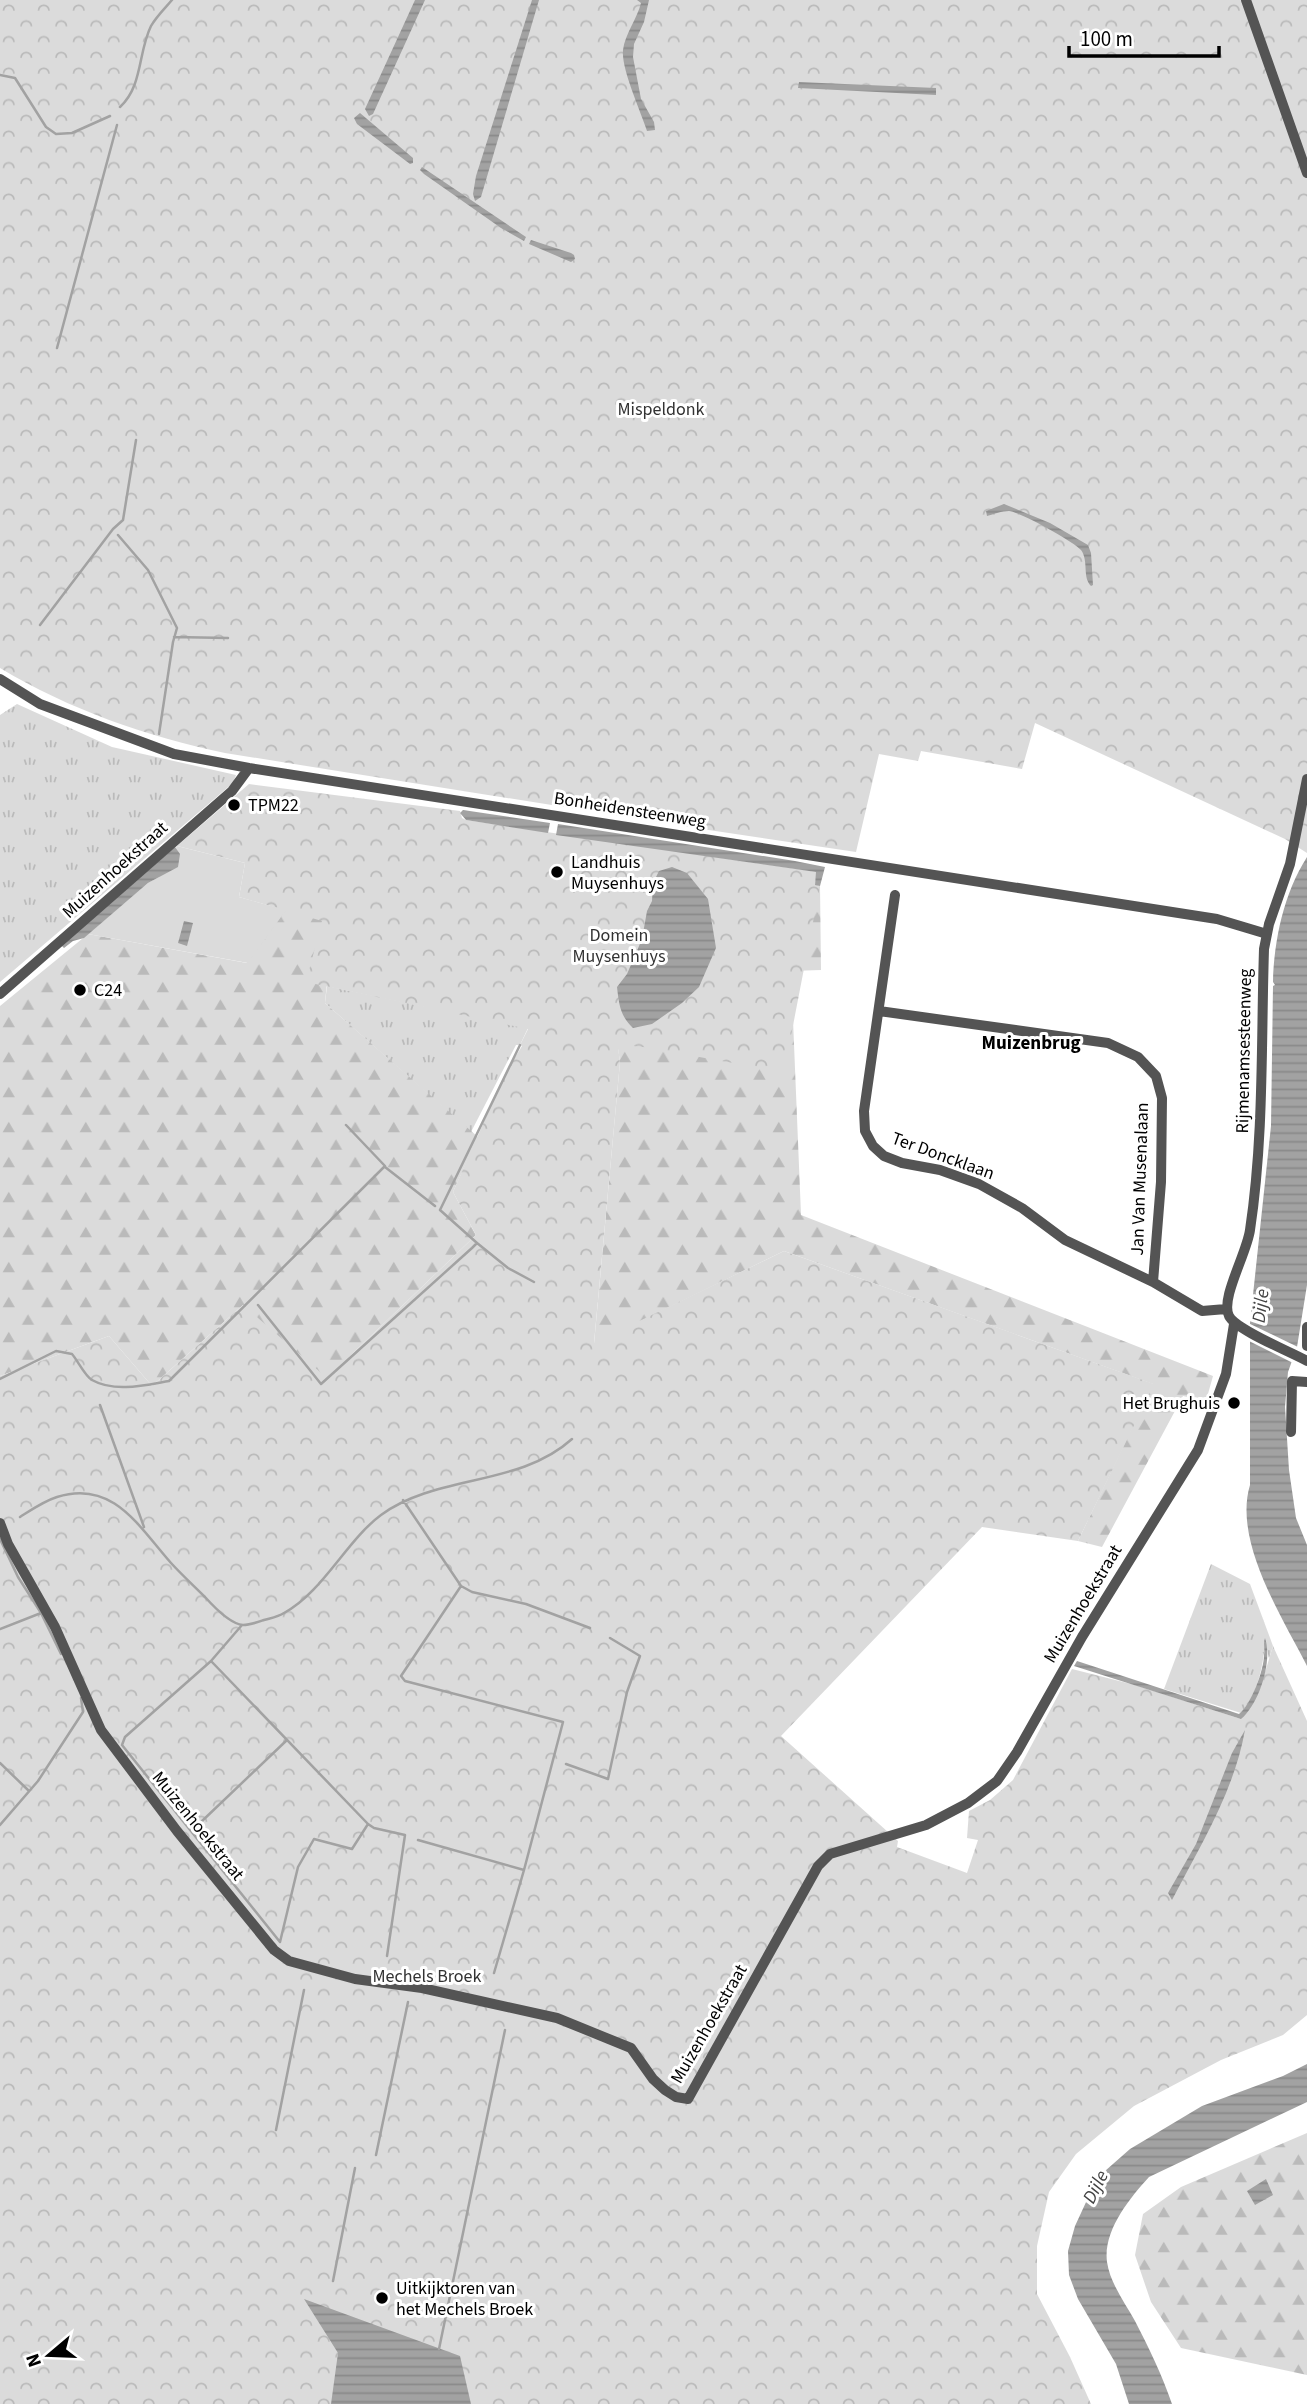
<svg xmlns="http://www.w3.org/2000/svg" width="1307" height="2404" font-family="'Source Sans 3',sans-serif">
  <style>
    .grass { fill: url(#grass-tufts) }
    .forest { fill: url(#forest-firs) }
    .park { fill: url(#park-crowns) }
    .garden { fill: #dbdbdb }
    .water { fill: url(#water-rules) }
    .pier { fill: #fff }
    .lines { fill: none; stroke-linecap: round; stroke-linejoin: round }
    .stream { stroke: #a2a2a2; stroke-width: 2.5 }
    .minor { stroke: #545454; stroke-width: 10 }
    .poi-dot { fill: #000; stroke: #fff; stroke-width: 2.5 }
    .labels { text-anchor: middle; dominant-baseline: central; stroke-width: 6; stroke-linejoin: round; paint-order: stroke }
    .park-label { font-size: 18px; fill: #323232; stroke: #fff }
    .poi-label { font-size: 18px; fill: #000; stroke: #fff; text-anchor: start }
    .street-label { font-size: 18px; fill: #000; stroke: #fff }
    .neighbourhood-label { font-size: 19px; font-weight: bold; fill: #000; stroke: #fff }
    .water-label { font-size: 19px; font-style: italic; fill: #434343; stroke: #fff }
  </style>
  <defs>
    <pattern id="grass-tufts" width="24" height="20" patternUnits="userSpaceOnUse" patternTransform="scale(1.75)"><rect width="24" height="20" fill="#dbdbdb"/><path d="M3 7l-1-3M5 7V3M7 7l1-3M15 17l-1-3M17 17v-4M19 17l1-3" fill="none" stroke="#bababa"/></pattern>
    <pattern id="forest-firs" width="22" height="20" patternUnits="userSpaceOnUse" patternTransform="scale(1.75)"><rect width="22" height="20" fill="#dbdbdb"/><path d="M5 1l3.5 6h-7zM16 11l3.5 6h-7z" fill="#bababa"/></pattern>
    <pattern id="park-crowns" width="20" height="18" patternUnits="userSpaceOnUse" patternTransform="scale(1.75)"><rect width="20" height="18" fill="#dbdbdb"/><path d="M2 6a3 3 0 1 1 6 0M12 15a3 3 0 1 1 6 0" fill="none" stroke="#bababa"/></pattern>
    <pattern id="water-rules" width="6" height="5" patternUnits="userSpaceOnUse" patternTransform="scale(1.75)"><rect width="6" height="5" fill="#a2a2a2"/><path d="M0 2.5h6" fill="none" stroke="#8a8a8a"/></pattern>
  </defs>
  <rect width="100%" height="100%" fill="#fff"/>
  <path class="grass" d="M 17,704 L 112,747 L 236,775 L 233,783 L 0,982 L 0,715 Z
    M 327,986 L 528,1028 L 520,1045 L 516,1045 L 471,1132 L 325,1003 Z
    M 1211,1564 L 1250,1584 L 1273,1646 L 1269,1659 L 1265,1639 C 1264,1663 1258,1694 1241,1713 L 1164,1689 Z"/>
  <path class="forest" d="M 815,885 L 820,886 L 821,970 L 791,971 L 801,1215 L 1213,1376 L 1206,1401 L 1183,1396 L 1102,1547 L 1078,1541 L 1153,1384 L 784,1251 L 594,1344 L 620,1062 L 616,1035 Z
    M 242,900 L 333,919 L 325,1003 L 478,1137 L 453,1192 L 476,1235 L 327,1378 L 414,1499 L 243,1305 L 152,1386 L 109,1336 L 0,1376 L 0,1006 L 88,934 L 247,963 Z
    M 1307,2133 L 1307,2375 L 1181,2348 L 1151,2302 L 1135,2255 L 1143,2214 L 1181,2187 Z"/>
  <path class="park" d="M 0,0 L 1307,0 L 1307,853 L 1285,839 L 1035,723 L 1022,769 L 921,751 L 918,761 L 879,754 L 856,852 L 702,829 L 225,753 C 146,736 70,710 0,668 Z
    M 249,784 L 460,811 L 462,818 L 466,820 L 817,872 L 815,885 L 820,886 L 784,1072 L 643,1047 L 623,1045 L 622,1047 L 618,1047 L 620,1062 L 594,1343 L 784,1251 L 1154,1384 L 1078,1541 L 982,1527 L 781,1736 L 898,1841 L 897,1847 L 967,1873 L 978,1840 L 967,1838 L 969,1811 L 990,1800 L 1013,1780 L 1072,1669 L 1135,1685 L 1241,1719 C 1259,1697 1265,1672 1273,1646 L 1307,1721 L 1307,2015 L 1283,2035 L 1221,2060 L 1134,2106 L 1076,2154 L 1049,2192 L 1037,2246 L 1037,2294 L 1070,2357 L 1091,2404 L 0,2404 L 0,1376 L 109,1336 L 152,1386 L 243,1305 L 327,1378 L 476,1235 L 453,1192 L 505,1074 L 522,1046 L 520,1045 L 528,1029 L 306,982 L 322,921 L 239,897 L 245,863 L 177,846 Z"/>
  <path class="garden" d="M 177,846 L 245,863 L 239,897 L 286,910 L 248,963 L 88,934 L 148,883 L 159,877 Z"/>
  <path class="water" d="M 415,0 L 425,0 L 373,114 L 369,116 L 365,109 Z
    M 532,0 L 539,0 L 481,197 L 475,201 L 473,194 L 476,176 Z
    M 637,0 L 649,0 L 644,22 L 634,44 L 633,57 L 641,99 L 654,122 L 655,130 L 647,131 C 641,112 621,69 623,50 C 625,34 637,19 641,3 Z
    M 799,82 L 936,88 L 936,95 L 798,88 Z
    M 360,113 L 413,158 L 413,163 L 410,164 L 357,124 L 354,118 Z
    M 422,167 L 526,237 L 524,241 L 501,228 L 424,174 L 420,170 Z
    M 531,240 L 571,253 L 574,255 L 575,259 L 571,262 L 529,244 Z
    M 1004,504 L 1050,523 L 1088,545 L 1091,553 L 1093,585 L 1091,586 C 1082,577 1089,561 1081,550 C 1073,541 1020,512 1009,511 C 1002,511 994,514 987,516 L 986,511 Z
    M 463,810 L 550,823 L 548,833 L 466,820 L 460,813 Z
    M 558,824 L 795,861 L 825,867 L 820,886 L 815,885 L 816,872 L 556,835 Z
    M 175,847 L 180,854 L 178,867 L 148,883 L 84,938 L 73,941 L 64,948 L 61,945 Z
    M 1307,857 L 1307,1285 L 1297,1347 L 1288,1372 L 1285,1407 L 1289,1470 L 1296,1518 L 1307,1545 L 1307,1666 C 1282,1617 1233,1541 1250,1485 L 1250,1323 L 1271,1126 L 1273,986 L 1275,985 L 1273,982 C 1274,940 1284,893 1307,857 Z
    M 672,867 L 687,873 L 708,899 L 716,948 L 699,987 L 682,1003 L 652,1024 L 633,1028 C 620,1016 619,1004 617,987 L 627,974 L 642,939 L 647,911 L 652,901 L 653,883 L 659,871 Z
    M 184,921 L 193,923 L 187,946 L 178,943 Z
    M 1265,1638 C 1273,1661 1259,1704 1241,1719 L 1074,1666 L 1077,1661 L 1239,1714 C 1251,1705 1264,1670 1264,1655 C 1265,1648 1263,1643 1265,1638 Z
    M 1245,1730 C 1234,1792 1200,1846 1172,1900 L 1168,1893 L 1196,1844 L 1232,1753 Z
    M 1307,2064 L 1307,2102 L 1149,2177 C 1129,2199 1103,2231 1107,2262 C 1110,2283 1125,2303 1135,2321 C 1149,2348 1162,2375 1172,2404 L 1129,2404 L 1116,2364 L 1078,2299 L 1069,2275 L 1068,2251 L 1075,2226 L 1087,2200 L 1105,2171 L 1130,2149 L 1202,2106 L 1283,2076 Z
    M 1266,2179 L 1273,2195 L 1255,2205 L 1247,2191 Z
    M 304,2299 L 460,2356 L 471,2404 L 331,2404 L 338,2353 Z"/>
  <path class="pier" d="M 1246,1322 L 1300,1348 L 1293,1363 L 1247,1340 Z"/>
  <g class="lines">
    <path class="stream" d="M 0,75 L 15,78 L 46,127 L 56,134 L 72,133 L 110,116
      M 120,107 C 143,86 138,52 151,26 C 156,17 165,8 172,0
      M 57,348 L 117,125
      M 118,535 L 148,570 L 177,628 L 173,642 L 159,734
      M 40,625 L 113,529 L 123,520 L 136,440
      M 174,637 L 228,638
      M 385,1167 L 435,1206
      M 477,1243 L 508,1268 L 534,1282
      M 258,1305 L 321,1384 L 472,1248 L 477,1243 L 440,1210 L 520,1045
      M 0,1379 L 56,1351 L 72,1354 C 78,1361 85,1376 92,1380 C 115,1393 146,1385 169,1381 L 385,1166 L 346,1125
      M 100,1405 L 144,1527
      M 403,1500 L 461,1586 L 401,1676 L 405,1681 L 563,1722 L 524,1870
      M 20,1517 C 31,1510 44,1501 57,1497 C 113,1479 139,1527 171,1563 C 182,1575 194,1586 205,1597 C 214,1607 230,1624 243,1625 C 250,1625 258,1622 264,1620 C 271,1618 278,1617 284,1613 C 322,1593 347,1540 381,1515 C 437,1474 519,1487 572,1439
      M 0,1539 L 18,1577 L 41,1613
      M 461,1586 L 472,1592 L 526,1604 L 590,1628
      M 242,1625 L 211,1661 L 368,1824 L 374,1828 L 405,1835 L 387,1956
      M 0,1629 L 41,1613 L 61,1654
      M 211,1661 L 125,1737 L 122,1745 L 280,1942 L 298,1867 L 314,1839 L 352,1849 L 368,1824
      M 0,1763 L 28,1790
      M 566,1764 L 608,1779 L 627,1692 L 640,1656 L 610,1638
      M 201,1822 L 287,1740
      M 0,1825 L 38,1781 L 83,1712 L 81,1698
      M 418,1840 L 524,1870 L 494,1973
      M 276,2130 L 304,1990
      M 376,2155 L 408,2002
      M 333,2281 L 355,2168
      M 439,2349 L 505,2030"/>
    <path class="minor" d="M 1246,0 L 1307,173
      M 0,679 L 40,704 L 174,754 L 249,768 L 1217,919 L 1267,934
      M 1307,779 L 1290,864 L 1269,924 L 1264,949 C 1261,1043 1264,1137 1250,1230 C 1247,1253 1220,1299 1229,1316 C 1236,1330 1291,1352 1307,1361
      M 895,895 L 864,1111 L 865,1131 L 873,1146 L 884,1156 L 902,1163 L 940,1170 L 979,1184 L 1022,1208 L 1065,1240 L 1153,1282 L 1202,1311 L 1226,1309
      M 0,994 L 232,791 L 249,768
      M 879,1011 L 1108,1043 L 1138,1057 L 1156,1076 L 1162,1098 L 1161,1182 L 1153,1282
      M 1307,1327 L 1307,1346
      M 1291,1432 L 1292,1381 L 1307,1382
      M 0,1523 L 8,1544 L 55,1627 L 101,1730 L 177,1831 L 274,1950 L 289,1961 L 355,1979 L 422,1988 L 557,2018 L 631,2048 L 653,2079 L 665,2090 L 676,2097 L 688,2099 L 818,1866 L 830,1854 L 926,1825 L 968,1803 L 997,1781 L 1017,1752 L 1082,1637 L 1198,1450 L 1226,1374 L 1234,1324"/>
  </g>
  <g class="poi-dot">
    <circle cx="234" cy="805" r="7"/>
    <circle cx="557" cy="872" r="7"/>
    <circle cx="80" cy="990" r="7"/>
    <circle cx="1234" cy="1403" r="7"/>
    <circle cx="382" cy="2298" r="7"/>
  </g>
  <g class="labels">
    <g class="park-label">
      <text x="661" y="409">Mispeldonk</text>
      <text x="619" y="935">Domein<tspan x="619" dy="21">Muysenhuys</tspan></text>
      <text x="427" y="1976">Mechels Broek</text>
    </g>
    <g class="poi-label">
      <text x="248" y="805">TPM22</text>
      <text x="571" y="862">Landhuis<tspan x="571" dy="21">Muysenhuys</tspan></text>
      <text x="94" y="990">C24</text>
      <text x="1220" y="1403" text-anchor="end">Het Brughuis</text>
      <text x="396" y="2288">Uitkijktoren van<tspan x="396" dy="21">het Mechels Broek</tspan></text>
    </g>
    <g class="street-label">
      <text transform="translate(630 810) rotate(9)">Bonheidensteenweg</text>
      <text transform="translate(115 870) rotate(-42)">Muizenhoekstraat</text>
      <text transform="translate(1244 1051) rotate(-89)">Rijmenamsesteenweg</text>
      <text transform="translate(943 1156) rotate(20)">Ter Doncklaan</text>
      <text transform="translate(1140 1179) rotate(-88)">Jan Van Musenalaan</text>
      <text transform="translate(1083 1604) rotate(-59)">Muizenhoekstraat</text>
      <text transform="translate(198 1826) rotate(51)">Muizenhoekstraat</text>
      <text transform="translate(709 2024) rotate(-60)">Muizenhoekstraat</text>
    </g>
    <g class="neighbourhood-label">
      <text x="1031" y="1043">Muizenbrug</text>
    </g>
    <g class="water-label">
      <text transform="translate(1261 1306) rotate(-83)">Dijle</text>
      <text transform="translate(1096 2187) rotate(-63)">Dijle</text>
    </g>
  </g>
  <g transform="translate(49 2355) rotate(251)" stroke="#ffffff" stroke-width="5" paint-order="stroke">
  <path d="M0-5L12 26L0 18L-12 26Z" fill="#000000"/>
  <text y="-10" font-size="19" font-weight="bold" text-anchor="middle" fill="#000000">N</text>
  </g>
  <path d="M1069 46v10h150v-10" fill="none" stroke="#000000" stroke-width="3.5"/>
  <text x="1080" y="46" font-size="21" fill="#000000" stroke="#ffffff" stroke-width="5" paint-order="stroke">100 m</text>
</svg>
